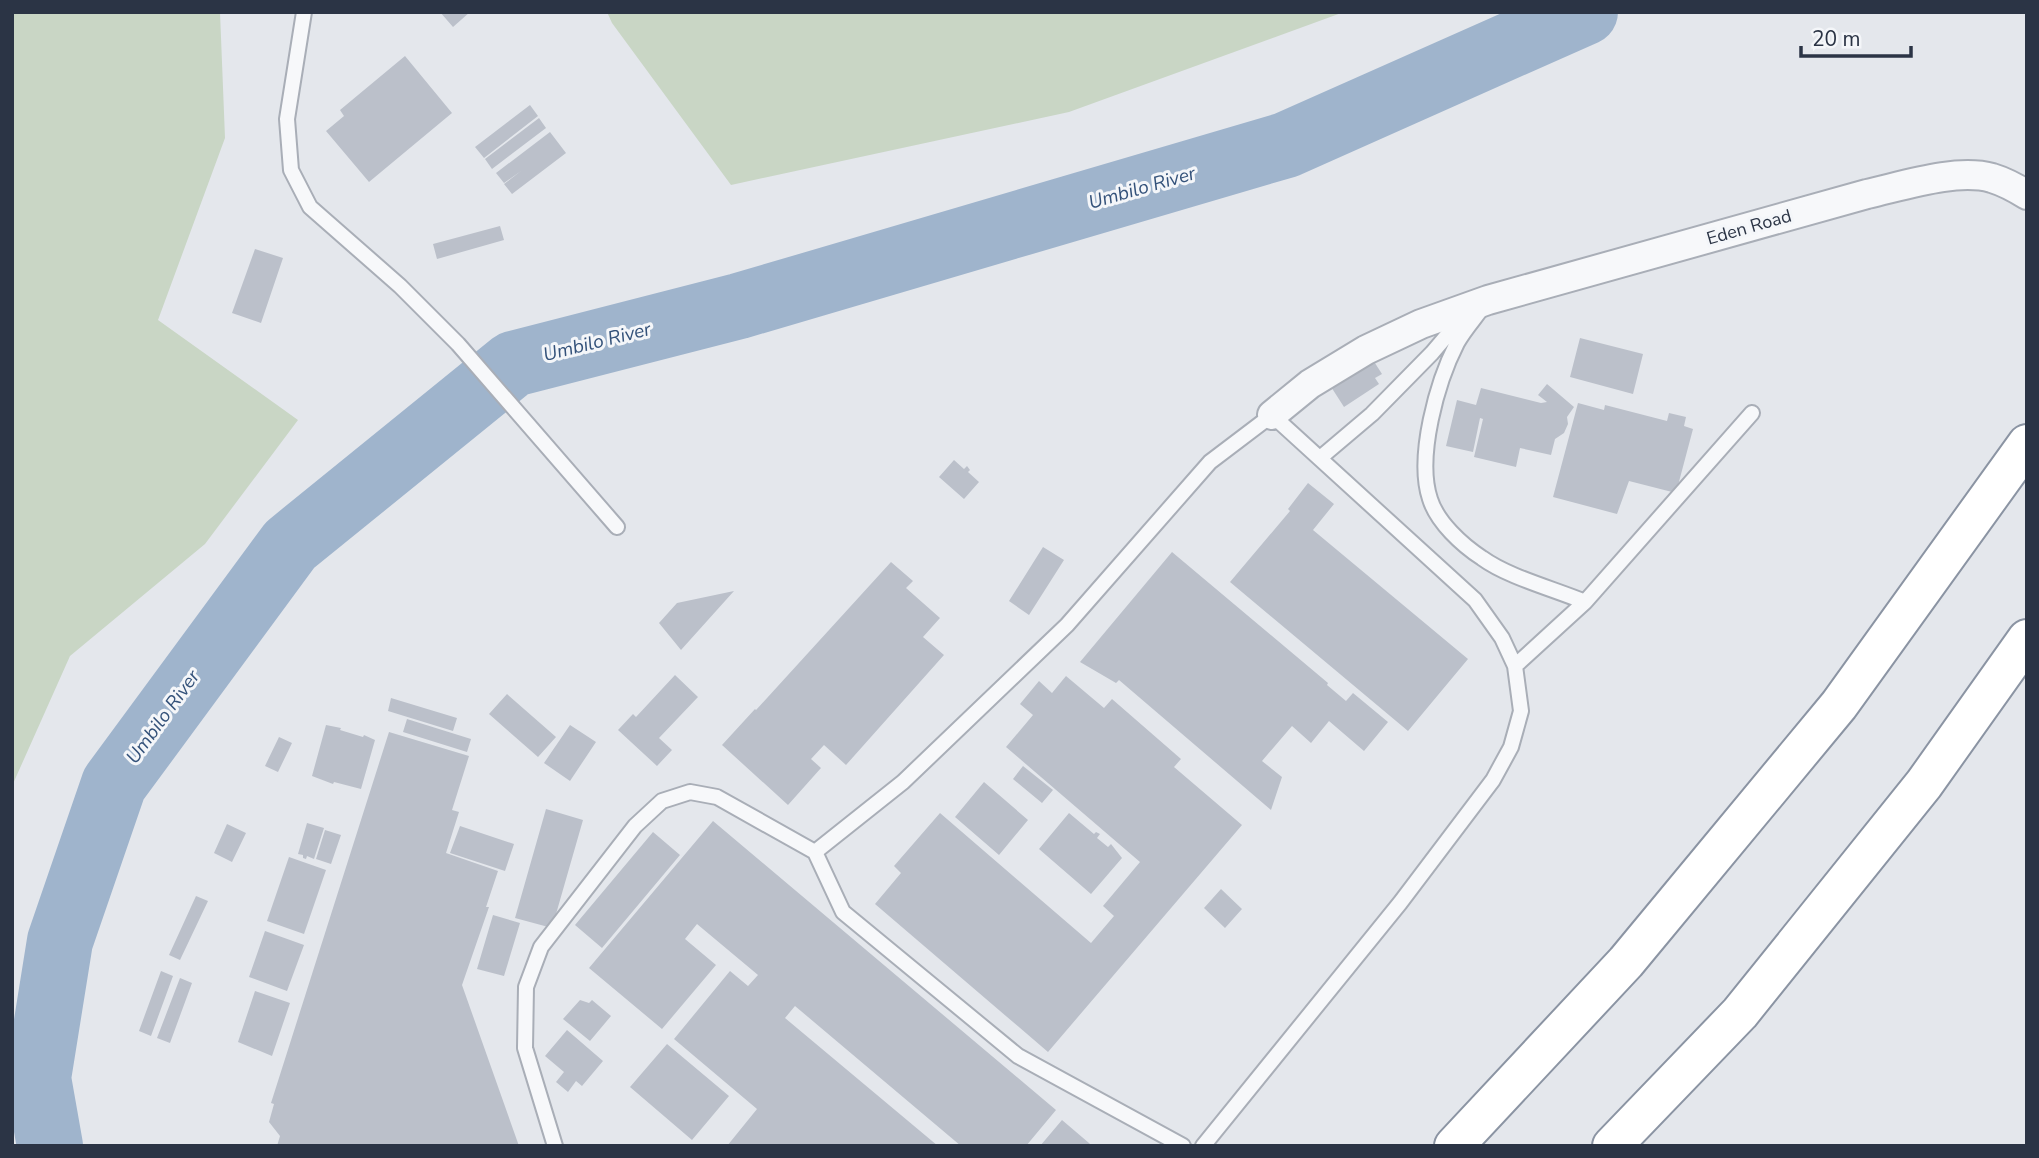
<svg xmlns="http://www.w3.org/2000/svg" width="2039" height="1158" font-family="'Nunito Sans',sans-serif">
  <style>
    .green { fill: #c9d6c5 }
    .lines { fill: none; stroke-linecap: round; stroke-linejoin: round }
    .river { stroke: #9fb4cc; stroke-width: 66 }
    .building { fill: #bbc0ca }
    .lane-casing { stroke: #a9aeb7; stroke-width: 18 }
    .street-casing { stroke: #a9aeb7; stroke-width: 32 }
    .highway-casing { stroke: #8b94a3; stroke-width: 42 }
    .lane { stroke: #f7f8fa; stroke-width: 14 }
    .street { stroke: #f7f8fa; stroke-width: 28 }
    .highway { stroke: #fff; stroke-width: 38 }
    .labels { text-anchor: middle; dominant-baseline: central; stroke-width: 6; stroke-linejoin: round; paint-order: stroke }
    .street-label { font-size: 18px; fill: #2b3445; stroke: #f4f6f9 }
    .water-label { font-size: 19px; font-style: italic; fill: #34527a; stroke: #f4f6f9 }
  </style>
  <rect width="100%" height="100%" fill="#e4e7ec"/>
  <path class="green" d="M 12,12 L 220,12 L 225,138 L 158,320 L 298,420 L 205,544 L 70,656 L 12,786 Z
    M 607,12 L 1344,12 L 1069,112 L 731,185 L 612,23 Z"/>
  <g class="lines">
    <path class="river" d="M 50,1146 L 38,1078 L 60,941 L 114,784 L 290,545 L 513,364 L 739,306 L 1286,145 L 1585,12"/>
  </g>
  <path class="building" d="M 440,12 L 470,12 L 453,27 Z
    M 405,56 L 452,113 L 369,182 L 326,131 L 344,116 L 340,110 Z
    M 530,105 L 538,116 L 484,158 L 475,147 Z
    M 539,118 L 546,128 L 492,169 L 485,159 Z
    M 550,132 L 566,153 L 512,194 L 504,184 L 521,171 L 504,183 L 496,173 Z
    M 500,226 L 504,240 L 437,259 L 433,244 Z
    M 255,249 L 283,258 L 261,323 L 232,313 Z
    M 1580,338 L 1643,354 L 1633,394 L 1570,377 Z
    M 1373,360 L 1382,374 L 1375,378 L 1379,384 L 1344,407 L 1326,379 Z
    M 1547,384 L 1574,407 L 1567,417 L 1568,424 L 1564,433 L 1555,439 L 1551,455 L 1520,448 L 1516,467 L 1474,457 L 1483,419 L 1480,418 L 1473,452 L 1446,446 L 1457,400 L 1476,405 L 1481,388 L 1541,403 L 1547,402 L 1538,395 Z
    M 1578,403 L 1604,410 L 1605,405 L 1667,421 L 1669,413 L 1686,417 L 1684,426 L 1693,429 L 1676,493 L 1629,481 L 1617,514 L 1553,497 Z
    M 954,460 L 964,469 L 967,466 L 970,470 L 968,472 L 979,482 L 964,499 L 939,477 Z
    M 1308,483 L 1334,504 L 1313,530 L 1468,659 L 1408,731 L 1230,582 L 1290,511 L 1288,509 Z
    M 1043,547 L 1064,560 L 1029,615 L 1009,601 Z
    M 1172,552 L 1328,683 L 1327,685 L 1346,701 L 1353,693 L 1388,722 L 1364,751 L 1329,721 L 1311,743 L 1292,726 L 1262,761 L 1282,777 L 1271,810 L 1119,680 L 1116,683 L 1080,662 Z
    M 891,562 L 913,581 L 906,588 L 940,618 L 923,637 L 944,655 L 846,765 L 824,745 L 811,759 L 821,768 L 788,805 L 722,745 L 755,709 L 756,710 Z
    M 734,591 L 681,650 L 659,623 L 677,603 Z
    M 675,675 L 698,697 L 659,738 L 672,750 L 657,766 L 618,730 L 633,714 L 636,717 Z
    M 1066,676 L 1104,708 L 1112,699 L 1181,759 L 1174,767 L 1242,825 L 1048,1052 L 875,904 L 901,873 L 894,866 L 940,813 L 1091,943 L 1114,916 L 1103,906 L 1140,862 L 1006,747 L 1033,715 L 1020,704 L 1039,681 L 1052,693 Z
    M 507,694 L 556,737 L 538,757 L 489,714 Z
    M 391,698 L 457,718 L 453,731 L 388,711 Z
    M 407,719 L 471,739 L 467,752 L 403,732 Z
    M 326,725 L 341,728 L 340,730 L 363,737 L 364,735 L 375,740 L 361,789 L 334,782 L 333,784 L 312,776 Z
    M 570,725 L 596,742 L 570,781 L 544,763 Z
    M 389,732 L 469,756 L 452,810 L 459,812 L 446,853 L 498,871 L 486,907 L 489,907 L 462,985 L 519,1146 L 277,1146 L 280,1136 L 269,1122 L 274,1104 L 271,1103 Z
    M 279,737 L 292,743 L 278,772 L 265,766 Z
    M 1023,766 L 1053,790 L 1042,803 L 1013,779 Z
    M 984,782 L 1028,820 L 999,855 L 955,817 Z
    M 546,809 L 583,820 L 552,928 L 515,918 Z
    M 1069,813 L 1094,834 L 1096,832 L 1100,834 L 1097,838 L 1108,847 L 1111,844 L 1122,858 L 1091,894 L 1039,849 Z
    M 713,821 L 1056,1110 L 1026,1146 L 961,1146 L 795,1006 L 785,1018 L 938,1146 L 727,1146 L 757,1109 L 674,1039 L 730,971 L 748,986 L 758,975 L 697,924 L 685,939 L 716,965 L 662,1029 L 589,968 Z
    M 307,823 L 324,828 L 314,859 L 307,856 L 306,859 L 303,858 L 303,855 L 298,854 Z
    M 227,824 L 246,833 L 232,862 L 214,853 Z
    M 460,826 L 514,844 L 505,871 L 450,853 Z
    M 325,830 L 341,835 L 331,864 L 316,859 Z
    M 653,832 L 680,855 L 602,948 L 575,925 Z
    M 289,857 L 326,870 L 304,934 L 267,921 Z
    M 1221,889 L 1242,909 L 1225,928 L 1204,908 Z
    M 196,896 L 208,901 L 180,960 L 169,955 Z
    M 493,915 L 520,923 L 504,976 L 477,969 Z
    M 265,931 L 304,945 L 287,991 L 249,977 Z
    M 161,971 L 173,976 L 151,1036 L 139,1031 Z
    M 180,978 L 192,983 L 170,1043 L 157,1038 Z
    M 255,991 L 290,1003 L 272,1056 L 238,1042 Z
    M 580,1000 L 589,1003 L 592,1000 L 611,1016 L 590,1041 L 563,1019 Z
    M 567,1030 L 603,1061 L 582,1086 L 576,1081 L 568,1092 L 556,1082 L 564,1072 L 545,1056 Z
    M 667,1044 L 729,1096 L 692,1140 L 630,1087 Z
    M 1062,1120 L 1089,1143 L 1092,1146 L 1040,1146 Z"/>
  <g class="lines">
    <defs>
      <path id="lane" d="M 304,12 L 287,119 L 291,170 L 310,207 L 400,286 L 458,344 L 617,527
        M 1485,304 C 1476,317 1464,330 1457,343 C 1437,382 1416,457 1430,499 C 1437,522 1462,545 1482,558 C 1508,577 1554,589 1585,602
        M 1320,458 L 1372,414 L 1432,353 L 1466,313
        M 1515,666 L 1585,602 L 1752,413
        M 815,852 L 843,912 L 1018,1056 L 1183,1146
        M 555,1146 L 525,1048 L 526,987 L 541,947 L 635,826 L 662,801 L 690,792 L 717,797 L 815,852 L 903,782 L 1067,625 L 1210,462 L 1272,415 L 1475,600 L 1502,638 L 1515,666 L 1521,711 L 1511,747 L 1493,780 L 1400,903 L 1203,1146"/>
      <path id="street" d="M 1272,415 L 1310,384 L 1366,350 L 1421,324 L 1488,300 L 1867,194 C 1903,186 1956,168 1992,178 C 2005,182 2016,188 2027,195"/>
      <path id="highway" d="M 1454,1146 L 1626,962 L 1839,705 L 2027,444
        M 1612,1146 L 1740,1013 L 1924,784 L 2027,639"/>
    </defs>
    <use href="#lane" class="lane-casing"/>
    <use href="#street" class="street-casing"/>
    <use href="#highway" class="highway-casing"/>
    <use href="#lane" class="lane"/>
    <use href="#street" class="street"/>
    <use href="#highway" class="highway"/>
  </g>
  <g class="labels">
    <g class="street-label">
      <text transform="translate(1749 227) rotate(-16)">Eden Road</text>
    </g>
    <g class="water-label">
      <text transform="translate(1142 188) rotate(-16)">Umbilo River</text>
      <text transform="translate(597 342) rotate(-14)">Umbilo River</text>
      <text transform="translate(163 717) rotate(-54)">Umbilo River</text>
    </g>
  </g>
  <rect width="2039" height="1158" fill="none" stroke="#2b3445" stroke-width="28"/>
  <path d="M1801 46v10h110v-10" fill="none" stroke="#2b3445" stroke-width="3.5"/>
  <text x="1812" y="46" font-size="21" fill="#2b3445" stroke="#f4f6f9" stroke-width="5" paint-order="stroke">20 m</text>
</svg>
